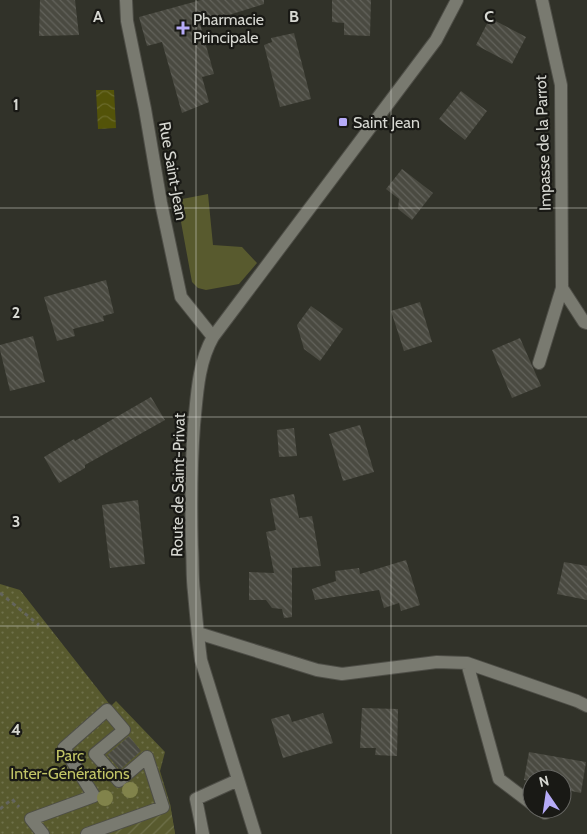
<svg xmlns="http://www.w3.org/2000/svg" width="587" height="834" font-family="Cabin,sans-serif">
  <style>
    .grass { fill: #585a2e }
    .park { fill: url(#park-dots) }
    .garden { fill: url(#garden-furrows) }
    .water { fill: url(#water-waves) }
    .building { fill: url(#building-back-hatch) }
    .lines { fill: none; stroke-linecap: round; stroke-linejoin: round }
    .minor-casing { stroke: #4e4e47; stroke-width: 14 }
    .path { stroke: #64655d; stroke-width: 3; stroke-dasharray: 4 4; stroke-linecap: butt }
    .minor { stroke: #797a70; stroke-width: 12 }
    .tree { fill: #81834b }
    .grid { fill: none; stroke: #d7d8d2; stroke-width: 1; stroke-opacity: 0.55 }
    .poi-dot { fill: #b6abf8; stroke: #191915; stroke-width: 2 }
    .labels { text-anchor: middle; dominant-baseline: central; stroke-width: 4.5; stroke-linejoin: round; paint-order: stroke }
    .poi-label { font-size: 16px; fill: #d7d8d2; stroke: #191915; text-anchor: start }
    .street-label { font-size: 16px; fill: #d7d8d2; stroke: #191915 }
    .park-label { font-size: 16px; fill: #c2c566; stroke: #191915 }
    .grid-label { font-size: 16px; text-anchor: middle; font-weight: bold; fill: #d7d8d2; stroke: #191915; stroke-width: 4.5; stroke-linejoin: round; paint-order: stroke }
  </style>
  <defs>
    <pattern id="park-dots" width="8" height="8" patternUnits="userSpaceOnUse" patternTransform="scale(1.25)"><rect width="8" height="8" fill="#585a2e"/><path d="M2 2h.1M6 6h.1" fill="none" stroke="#6f714b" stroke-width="1.8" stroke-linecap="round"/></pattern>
    <pattern id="garden-furrows" width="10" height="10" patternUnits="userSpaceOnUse" patternTransform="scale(1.25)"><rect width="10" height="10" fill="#585a2e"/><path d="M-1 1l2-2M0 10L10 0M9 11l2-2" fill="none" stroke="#6f714b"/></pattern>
    <pattern id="water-waves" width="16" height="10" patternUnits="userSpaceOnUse" patternTransform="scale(1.25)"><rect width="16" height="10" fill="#535309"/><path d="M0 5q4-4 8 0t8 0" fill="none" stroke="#6b6b2c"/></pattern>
    <pattern id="building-back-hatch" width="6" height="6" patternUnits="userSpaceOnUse" patternTransform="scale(1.25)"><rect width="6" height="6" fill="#4a4a41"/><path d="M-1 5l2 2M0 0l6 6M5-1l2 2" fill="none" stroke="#63635c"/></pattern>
  </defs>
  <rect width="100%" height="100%" fill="#313229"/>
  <path class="grass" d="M 208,194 L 213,245 L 242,247 L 257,263 L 239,284 L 206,290 L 198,288 L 192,282 L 177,200 Z"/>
  <path class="park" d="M 0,584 L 20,590 L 111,706 L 116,701 L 165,752 L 160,771 L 170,804 L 175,834 L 0,834 Z"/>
  <path class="garden" d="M 170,804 L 175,834 L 87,834 Z"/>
  <path class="water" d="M 96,90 L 114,90 L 116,128 L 98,129 Z"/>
  <path class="building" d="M 40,0 L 75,0 L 79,35 L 39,36 Z
    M 201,0 L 264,0 L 264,4 L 200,24 L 214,74 L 202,77 L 209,102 L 182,113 L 162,42 L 147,46 L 139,17 Z
    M 332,0 L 371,0 L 370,36 L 344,35 L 344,23 L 332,22 Z
    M 490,18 L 526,37 L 512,64 L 476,45 Z
    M 294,33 L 311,99 L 280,107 L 264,45 L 272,42 L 271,38 Z
    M 461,91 L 487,111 L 465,140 L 439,119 Z
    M 402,169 L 433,193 L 412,220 L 398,209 L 399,199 L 386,189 Z
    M 106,280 L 114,313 L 103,316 L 104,321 L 73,329 L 75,336 L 57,341 L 44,297 Z
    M 420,302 L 432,342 L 404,351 L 391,311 Z
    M 311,306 L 343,329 L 320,361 L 304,349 L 297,325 Z
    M 33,336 L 45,382 L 10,391 L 0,350 L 0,345 Z
    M 520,338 L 541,386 L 512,398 L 492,350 Z
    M 151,397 L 165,420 L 85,465 L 85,468 L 59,483 L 44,457 L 74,439 L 75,441 Z
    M 360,425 L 374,472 L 343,481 L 329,434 Z
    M 294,428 L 297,456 L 279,457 L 277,430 Z
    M 294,494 L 299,518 L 312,516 L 321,566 L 292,568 L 292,617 L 284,618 L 282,609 L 272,608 L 266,600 L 249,600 L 249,572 L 274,573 L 266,532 L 276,530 L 270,499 Z
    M 138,500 L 145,564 L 110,568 L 102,505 Z
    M 406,560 L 420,605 L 401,611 L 399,603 L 384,608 L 379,590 L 315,600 L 312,589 L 336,581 L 335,571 L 359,568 L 360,574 Z
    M 564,562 L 587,566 L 587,600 L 557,594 Z
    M 362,708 L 398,709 L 397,756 L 375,755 L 376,748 L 360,748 Z
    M 323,713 L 333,743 L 283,758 L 271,719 L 289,714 L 292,722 Z
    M 129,736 L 141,751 L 120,770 L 107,755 Z
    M 529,752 L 586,762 L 581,793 L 562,789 L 562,779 L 532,779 L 532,781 L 524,780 Z"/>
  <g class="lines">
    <defs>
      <path id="minor" d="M 126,0 L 127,21 L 145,109 L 161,203 L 181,297 L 213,337
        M 562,288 L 584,322 L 587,323
        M 539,363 L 562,288 L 561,85 L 542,0
        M 198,633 L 317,670 L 342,674 L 437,662 L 467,663 L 577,701 L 587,706
        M 467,663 L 499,779 L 532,804
        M 539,809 L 545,813
        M 43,834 L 31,819 L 94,796 L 64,748 L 107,710 L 124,730 L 95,754 L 119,781 L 147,757 L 163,807 L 87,834
        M 203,834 L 196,799 L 238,780
        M 255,834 L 201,660 C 198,637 196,615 194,592 C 192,577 193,562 192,547 C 191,506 191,466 194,425 C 197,395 198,363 213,337 L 436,40 L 457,0"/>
    </defs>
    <use href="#minor" class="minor-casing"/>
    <path class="path" d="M 0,593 L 39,625
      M 0,809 L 12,799 L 19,807"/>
    <use href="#minor" class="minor"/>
  </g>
  <g class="tree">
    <circle cx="130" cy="790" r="8"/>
    <circle cx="105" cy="798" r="8"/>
  </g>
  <path class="grid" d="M 196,0 L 196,834M 391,0 L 391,834M 0,208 L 587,208M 0,417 L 587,417M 0,626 L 587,626"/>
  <g class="poi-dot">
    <path d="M180.5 20.5h5v5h5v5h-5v5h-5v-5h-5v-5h5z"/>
    <rect x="338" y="117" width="10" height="10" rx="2.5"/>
  </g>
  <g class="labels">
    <g class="poi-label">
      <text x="193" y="19">Pharmacie<tspan x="193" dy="18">Principale</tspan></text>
      <text x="353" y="122">Saint Jean</text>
    </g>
    <g class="street-label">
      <text transform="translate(543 143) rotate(-92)">Impasse de la Parrot</text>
      <text transform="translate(173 171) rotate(80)">Rue Saint-Jean</text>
      <text transform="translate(178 485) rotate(-89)">Route de Saint-Privat</text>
    </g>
    <g class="park-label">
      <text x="70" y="755">Parc<tspan x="70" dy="18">Inter-Générations</tspan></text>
    </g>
  </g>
  <g class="grid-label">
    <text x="98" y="22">A</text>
    <text x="294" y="22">B</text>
    <text x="489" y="22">C</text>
    <text x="16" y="110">1</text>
    <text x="16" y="318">2</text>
    <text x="16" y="527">3</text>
    <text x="16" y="735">4</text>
  </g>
  <g transform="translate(547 794) rotate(347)"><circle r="24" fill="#191915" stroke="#656561"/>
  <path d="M0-4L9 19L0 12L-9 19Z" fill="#b6abf8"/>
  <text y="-8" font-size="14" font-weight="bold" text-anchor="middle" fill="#d7d8d2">N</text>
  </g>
</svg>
